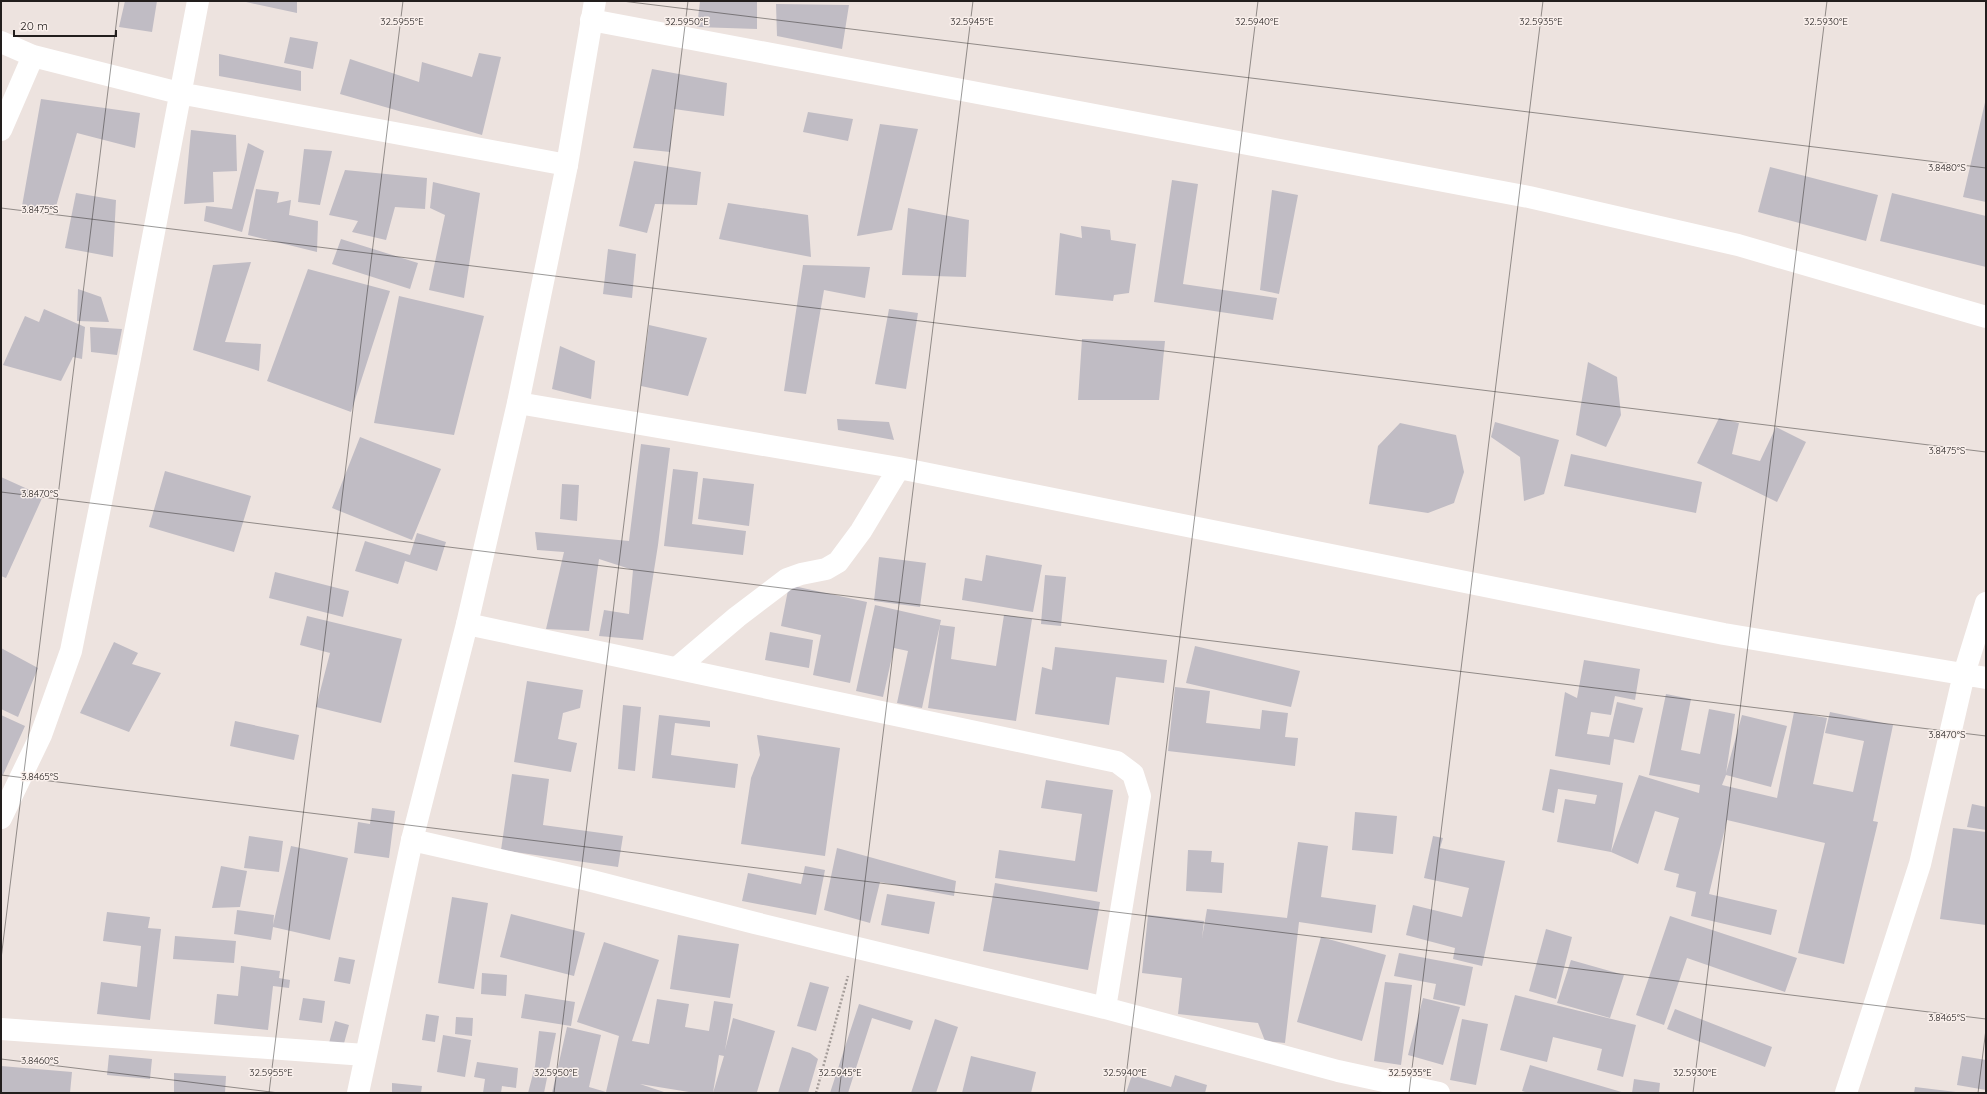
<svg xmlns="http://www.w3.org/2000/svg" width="1987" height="1094" font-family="Quicksand,sans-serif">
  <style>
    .building { fill: #c0bcc4 }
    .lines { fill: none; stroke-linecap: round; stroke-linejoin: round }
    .path { stroke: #a49c99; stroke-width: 2.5; stroke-dasharray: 2 2; stroke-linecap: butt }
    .minor { stroke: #fff; stroke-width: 22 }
    .secondary { stroke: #fff; stroke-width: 22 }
    .ticks { fill: none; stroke: #221e1d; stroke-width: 1; stroke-opacity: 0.45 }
    .ticks-label { font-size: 10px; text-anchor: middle; fill: #221e1d; stroke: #faf0ec; stroke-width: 3; stroke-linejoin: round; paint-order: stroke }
  </style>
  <rect width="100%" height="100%" fill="#ede3df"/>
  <path class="building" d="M 125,1 L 157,1 L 152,32 L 119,27 Z
    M 246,1 L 297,1 L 297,13 L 246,2 Z
    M 700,1 L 757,1 L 757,29 L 697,27 Z
    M 776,4 L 849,5 L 842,49 L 777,36 Z
    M 290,37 L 318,42 L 313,69 L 284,63 Z
    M 479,53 L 501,57 L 482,135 L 340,94 L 350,59 L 419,82 L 422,62 L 472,77 Z
    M 219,54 L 301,71 L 301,91 L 219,76 Z
    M 652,69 L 727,83 L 724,116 L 674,109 L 670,152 L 633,148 Z
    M 1986,98 L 1986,202 L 1963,197 Z
    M 41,99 L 140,113 L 135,148 L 77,133 L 55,210 L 22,206 Z
    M 808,112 L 853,119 L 848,141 L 803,132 Z
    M 880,124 L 918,129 L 892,230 L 857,236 Z
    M 191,130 L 236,135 L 237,171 L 213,172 L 214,202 L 184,204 Z
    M 248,143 L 264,151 L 242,232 L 204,221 L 206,206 L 232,209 Z
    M 304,149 L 332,151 L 320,205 L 298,202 Z
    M 634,161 L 701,172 L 697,205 L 655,204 L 647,233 L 619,226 Z
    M 1770,167 L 1878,195 L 1866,241 L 1758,212 Z
    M 345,170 L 427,178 L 425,209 L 395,207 L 386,240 L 352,232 L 358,221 L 329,215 Z
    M 1172,180 L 1198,184 L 1183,284 L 1277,298 L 1273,320 L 1154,302 Z
    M 433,182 L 480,193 L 464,298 L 429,290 L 445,215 L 430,208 Z
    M 256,189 L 279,192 L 277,203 L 291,200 L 289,215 L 318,221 L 317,252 L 248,235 Z
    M 1272,190 L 1298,195 L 1279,294 L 1260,290 Z
    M 76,193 L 116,200 L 113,257 L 65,248 Z
    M 1892,193 L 1986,216 L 1986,267 L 1880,241 Z
    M 728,203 L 808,215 L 811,257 L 719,239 Z
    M 908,208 L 969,220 L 966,277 L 902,275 Z
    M 1081,226 L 1110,230 L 1111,240 L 1136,244 L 1129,293 L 1114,295 L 1113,301 L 1055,295 L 1060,233 L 1082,238 Z
    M 341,239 L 418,263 L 410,289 L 332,264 Z
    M 608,249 L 636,254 L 632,298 L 603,294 Z
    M 251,262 L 225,342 L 261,344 L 259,371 L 193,350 L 213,265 Z
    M 803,265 L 870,267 L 865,298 L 824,290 L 806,394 L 784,391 Z
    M 308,269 L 390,291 L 351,412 L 267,381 Z
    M 78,289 L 101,297 L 109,322 L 77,321 Z
    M 399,296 L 484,316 L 454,435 L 374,423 Z
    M 44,309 L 85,327 L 82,359 L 73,357 L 61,381 L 3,365 L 25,316 L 39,322 Z
    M 889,309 L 918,313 L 906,389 L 875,384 Z
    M 649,325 L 707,338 L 688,396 L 641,386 Z
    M 90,327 L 122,329 L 117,355 L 91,352 Z
    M 1082,339 L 1165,341 L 1159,400 L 1078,400 Z
    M 560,346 L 595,361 L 591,399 L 552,389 Z
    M 1588,362 L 1617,377 L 1621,415 L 1606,447 L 1576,435 Z
    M 1719,418 L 1739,423 L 1732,454 L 1760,461 L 1776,427 L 1806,442 L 1777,502 L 1697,463 Z
    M 837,419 L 889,422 L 894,440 L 838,430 Z
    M 1495,422 L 1559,440 L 1544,494 L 1524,501 L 1520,457 L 1491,437 Z
    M 1400,423 L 1456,435 L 1464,472 L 1454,503 L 1428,513 L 1369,504 L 1378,446 Z
    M 360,437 L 441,469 L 412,540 L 332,508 Z
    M 641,444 L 670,448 L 658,545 L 643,640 L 599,636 L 604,610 L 629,614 L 633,570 L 599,559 L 589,631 L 546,629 L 564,552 L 537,550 L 535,532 L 629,541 Z
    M 1571,454 L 1702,482 L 1696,513 L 1564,486 Z
    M 673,469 L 698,472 L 692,524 L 746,531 L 743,555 L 664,546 Z
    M 165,471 L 251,496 L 234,552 L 149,527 Z
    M 1,477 L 43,496 L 6,578 L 1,576 Z
    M 703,478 L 754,484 L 749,526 L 698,519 Z
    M 562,484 L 579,485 L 577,521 L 560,519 Z
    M 417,533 L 446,542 L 437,571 L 405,561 L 398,584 L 355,571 L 365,541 L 410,555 Z
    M 986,555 L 1042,565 L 1033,612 L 962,600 L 965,578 L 982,581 Z
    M 879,557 L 926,563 L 920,607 L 874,601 Z
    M 275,572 L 349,591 L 343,617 L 269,598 Z
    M 1045,575 L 1066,577 L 1061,626 L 1041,624 Z
    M 789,585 L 867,602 L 850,683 L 813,675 L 821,635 L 781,626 Z
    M 875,605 L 941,620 L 922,708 L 897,703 L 908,651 L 894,648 L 883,697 L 856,691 Z
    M 1004,615 L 1032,619 L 1016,721 L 928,708 L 940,625 L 955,627 L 951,659 L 996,666 Z
    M 307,616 L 402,639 L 381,723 L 316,707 L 330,653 L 300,645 Z
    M 770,632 L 813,640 L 809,668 L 765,660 Z
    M 114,642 L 138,653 L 132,664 L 161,673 L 129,732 L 80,713 Z
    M 1195,646 L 1300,671 L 1291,707 L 1186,683 Z
    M 1055,647 L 1167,660 L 1164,683 L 1116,677 L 1109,725 L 1035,714 L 1042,667 L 1052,670 Z
    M 1,648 L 38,668 L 18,717 L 1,709 Z
    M 1584,660 L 1640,669 L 1635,700 L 1615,696 L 1611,715 L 1591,712 L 1587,734 L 1609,737 L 1617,702 L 1643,708 L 1634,743 L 1614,739 L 1610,765 L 1555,756 L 1565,692 L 1577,698 Z
    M 527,681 L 583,690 L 580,708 L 563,713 L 558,739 L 577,743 L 571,772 L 514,762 Z
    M 1175,687 L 1210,691 L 1206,723 L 1260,729 L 1262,710 L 1288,713 L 1285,737 L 1298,738 L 1295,766 L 1168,751 Z
    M 1666,694 L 1691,699 L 1681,750 L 1700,754 L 1709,709 L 1735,714 L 1726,773 L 1742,715 L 1787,726 L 1771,787 L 1726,775 L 1722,785 L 1777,798 L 1794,712 L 1827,718 L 1813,784 L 1853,792 L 1864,741 L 1825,733 L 1830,712 L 1893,725 L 1873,821 L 1878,822 L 1844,964 L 1798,953 L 1825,843 L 1727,820 L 1709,894 L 1777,910 L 1771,935 L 1691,916 L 1696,892 L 1676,887 L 1679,874 L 1664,870 L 1679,818 L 1655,811 L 1638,864 L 1611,852 L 1639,775 L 1699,793 L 1700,785 L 1649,775 Z
    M 623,705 L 641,707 L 635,771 L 618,769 Z
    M 1,715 L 25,726 L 3,775 L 1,774 Z
    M 659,715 L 710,721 L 710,727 L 675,723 L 671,755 L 738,764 L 735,788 L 652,778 Z
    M 235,721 L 299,735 L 294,760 L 230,746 Z
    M 757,735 L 840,748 L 825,856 L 741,844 L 751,778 L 760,755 Z
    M 1550,769 L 1623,783 L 1611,852 L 1557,842 L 1565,799 L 1595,804 L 1597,795 L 1558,789 L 1554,813 L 1542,810 Z
    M 512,774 L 549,779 L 543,825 L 623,836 L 618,867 L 501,850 Z
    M 1046,780 L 1113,790 L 1097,892 L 995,878 L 999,850 L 1075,861 L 1082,814 L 1041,808 Z
    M 1972,804 L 1986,807 L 1986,830 L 1967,827 Z
    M 372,808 L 395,811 L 389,858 L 354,853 L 358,822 L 370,824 Z
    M 1355,812 L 1397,816 L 1393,854 L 1352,850 Z
    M 1953,828 L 1986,832 L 1986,925 L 1940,919 Z
    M 249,836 L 283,841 L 279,872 L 244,868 Z
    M 1433,836 L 1443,838 L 1440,848 L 1505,861 L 1482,966 L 1453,959 L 1455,948 L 1406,935 L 1413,905 L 1462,917 L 1469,888 L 1424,878 Z
    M 1298,842 L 1328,846 L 1321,897 L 1376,905 L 1372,933 L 1299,922 L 1285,1043 L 1265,1041 L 1258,1023 L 1178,1014 L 1182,978 L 1142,973 L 1148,915 L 1204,921 L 1202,938 L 1207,909 L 1287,918 Z
    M 291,846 L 348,858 L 330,940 L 273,927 L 271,940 L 234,934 L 237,910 L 274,915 L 273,925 Z
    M 837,848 L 956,881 L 954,896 L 880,882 L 870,923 L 824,910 Z
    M 1188,850 L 1212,851 L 1211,862 L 1224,863 L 1222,893 L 1186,891 Z
    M 221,866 L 247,871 L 240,907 L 212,908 Z
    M 805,866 L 825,870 L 816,915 L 742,901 L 748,873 L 801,884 Z
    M 995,883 L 1100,902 L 1088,970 L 983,951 Z
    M 887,894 L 935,902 L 929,934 L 881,925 Z
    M 452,897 L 488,903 L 474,989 L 438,983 Z
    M 107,912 L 150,917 L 148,928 L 161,929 L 150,1020 L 97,1014 L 101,982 L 137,987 L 141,946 L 103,941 Z
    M 511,914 L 585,933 L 574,976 L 500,957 Z
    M 1670,916 L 1797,958 L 1785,992 L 1687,958 L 1664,1025 L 1636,1015 Z
    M 1546,929 L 1572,937 L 1556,999 L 1529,991 Z
    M 678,935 L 739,944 L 730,998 L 670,989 Z
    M 175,936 L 236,941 L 234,963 L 173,959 Z
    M 1321,937 L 1386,955 L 1362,1041 L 1297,1022 Z
    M 604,942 L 659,960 L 632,1041 L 649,1044 L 657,999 L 689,1004 L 685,1027 L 709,1031 L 714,1001 L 733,1004 L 725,1050 L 733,1018 L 775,1031 L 757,1092 L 760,1093 L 713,1093 L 724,1056 L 719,1055 L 713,1093 L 695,1093 L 640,1084 L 667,1093 L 552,1093 L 567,1027 L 601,1035 L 589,1087 L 606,1092 L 619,1036 L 577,1022 Z
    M 1399,953 L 1473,967 L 1465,1006 L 1433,999 L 1436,984 L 1394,976 Z
    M 339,957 L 355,960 L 350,984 L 334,981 Z
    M 1571,960 L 1624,975 L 1610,1018 L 1557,1003 Z
    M 241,966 L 280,971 L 279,978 L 290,980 L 289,988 L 273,986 L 268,1030 L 214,1024 L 217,994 L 238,996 Z
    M 482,973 L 507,975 L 506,996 L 481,994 Z
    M 810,982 L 829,987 L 816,1031 L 797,1026 Z
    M 1385,982 L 1412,985 L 1401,1065 L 1374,1061 Z
    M 525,994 L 575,1002 L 571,1026 L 521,1018 Z
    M 1515,995 L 1636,1025 L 1623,1077 L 1597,1070 L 1602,1049 L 1553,1037 L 1547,1062 L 1500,1050 Z
    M 303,998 L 325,1001 L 322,1023 L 299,1020 Z
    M 1423,998 L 1460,1007 L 1443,1065 L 1408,1055 Z
    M 859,1004 L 913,1021 L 910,1030 L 872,1018 L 848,1093 L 830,1093 Z
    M 1675,1009 L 1772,1047 L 1765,1067 L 1667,1029 Z
    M 426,1014 L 439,1016 L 435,1042 L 422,1040 Z
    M 456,1017 L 473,1018 L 472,1036 L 455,1034 Z
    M 935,1019 L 958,1027 L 936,1093 L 911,1093 Z
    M 1462,1019 L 1488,1024 L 1476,1085 L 1450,1080 Z
    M 335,1021 L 349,1025 L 343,1047 L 329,1043 Z
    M 539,1031 L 556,1033 L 544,1093 L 528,1093 L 535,1066 Z
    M 443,1035 L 471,1040 L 465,1077 L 437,1072 Z
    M 792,1047 L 810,1053 L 818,1059 L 808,1093 L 778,1093 Z
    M 109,1055 L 152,1059 L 150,1079 L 107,1075 Z
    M 971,1056 L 1036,1072 L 1031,1093 L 962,1093 Z
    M 1962,1056 L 1986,1060 L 1986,1090 L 1957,1085 Z
    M 477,1062 L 518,1068 L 516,1088 L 502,1086 L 501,1093 L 483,1093 L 485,1079 L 474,1077 Z
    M 1530,1065 L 1625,1093 L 1529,1093 L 1522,1091 Z
    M 1,1066 L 72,1072 L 70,1093 L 1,1093 Z
    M 174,1073 L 226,1076 L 225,1093 L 174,1093 Z
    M 1132,1075 L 1171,1087 L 1175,1075 L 1207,1085 L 1205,1093 L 1126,1093 Z
    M 1634,1079 L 1660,1083 L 1659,1093 L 1632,1093 Z
    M 392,1083 L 422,1086 L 421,1093 L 392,1093 Z
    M 1915,1087 L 1956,1092 L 1956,1093 L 1914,1093 Z"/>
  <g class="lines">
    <path class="path" d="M 816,1093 L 848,976"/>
    <path class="minor" d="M 591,20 L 1529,197 L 1738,245 L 1986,317
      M 1,42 L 33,56 L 179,93 L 567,165
      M 1,130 L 33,56
      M 518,403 L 899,468 L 1724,634 L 1986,678
      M 467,624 L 1117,762 L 1133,774 L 1140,796 L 1105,1008
      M 677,668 L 737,617 L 787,579 L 801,574 L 826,569 L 838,562 L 861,531 L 899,468
      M 1,818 L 41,735 L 71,651 L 130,358 L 198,1
      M 412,840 L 588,880 L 755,923 L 1105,1008 L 1338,1071 L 1439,1093
      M 1,1029 L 365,1055
      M 1846,1093 L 1920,864 L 1964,674 L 1986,603"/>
    <path class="secondary" d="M 358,1093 L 412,840 L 467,624 L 518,403 L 567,165 L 595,1"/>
  </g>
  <path class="ticks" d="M 622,1 L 1986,168M 1,208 L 1986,452M 1,492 L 1986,736M 1,775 L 1986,1019M 1,959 L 119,1M 1,1059 L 279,1093M 269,1093 L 403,1M 554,1093 L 688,1M 839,1093 L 973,1M 1124,1093 L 1258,1M 1409,1093 L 1543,1M 1693,1093 L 1827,1M 1978,1093 L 1986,1029"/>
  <g class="ticks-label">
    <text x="402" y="25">32.5955°E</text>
    <text x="687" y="25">32.5950°E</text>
    <text x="972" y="25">32.5945°E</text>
    <text x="1257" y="25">32.5940°E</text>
    <text x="1541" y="25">32.5935°E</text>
    <text x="1826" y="25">32.5930°E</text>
    <text x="1947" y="171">3.8480°S</text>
    <text x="40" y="213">3.8475°S</text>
    <text x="1947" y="454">3.8475°S</text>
    <text x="40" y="497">3.8470°S</text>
    <text x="1947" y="738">3.8470°S</text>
    <text x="40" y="780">3.8465°S</text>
    <text x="1947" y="1021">3.8465°S</text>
    <text x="40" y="1064">3.8460°S</text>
    <text x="271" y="1076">32.5955°E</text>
    <text x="556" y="1076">32.5950°E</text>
    <text x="840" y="1076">32.5945°E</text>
    <text x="1125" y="1076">32.5940°E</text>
    <text x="1410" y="1076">32.5935°E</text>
    <text x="1695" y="1076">32.5930°E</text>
  </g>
  <rect width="1987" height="1094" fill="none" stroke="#221e1d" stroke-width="4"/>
  <path d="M14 30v6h102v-6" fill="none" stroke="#221e1d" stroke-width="2"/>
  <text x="20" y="30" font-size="12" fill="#221e1d" stroke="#faf0ec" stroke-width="3" paint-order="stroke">20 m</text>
</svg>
